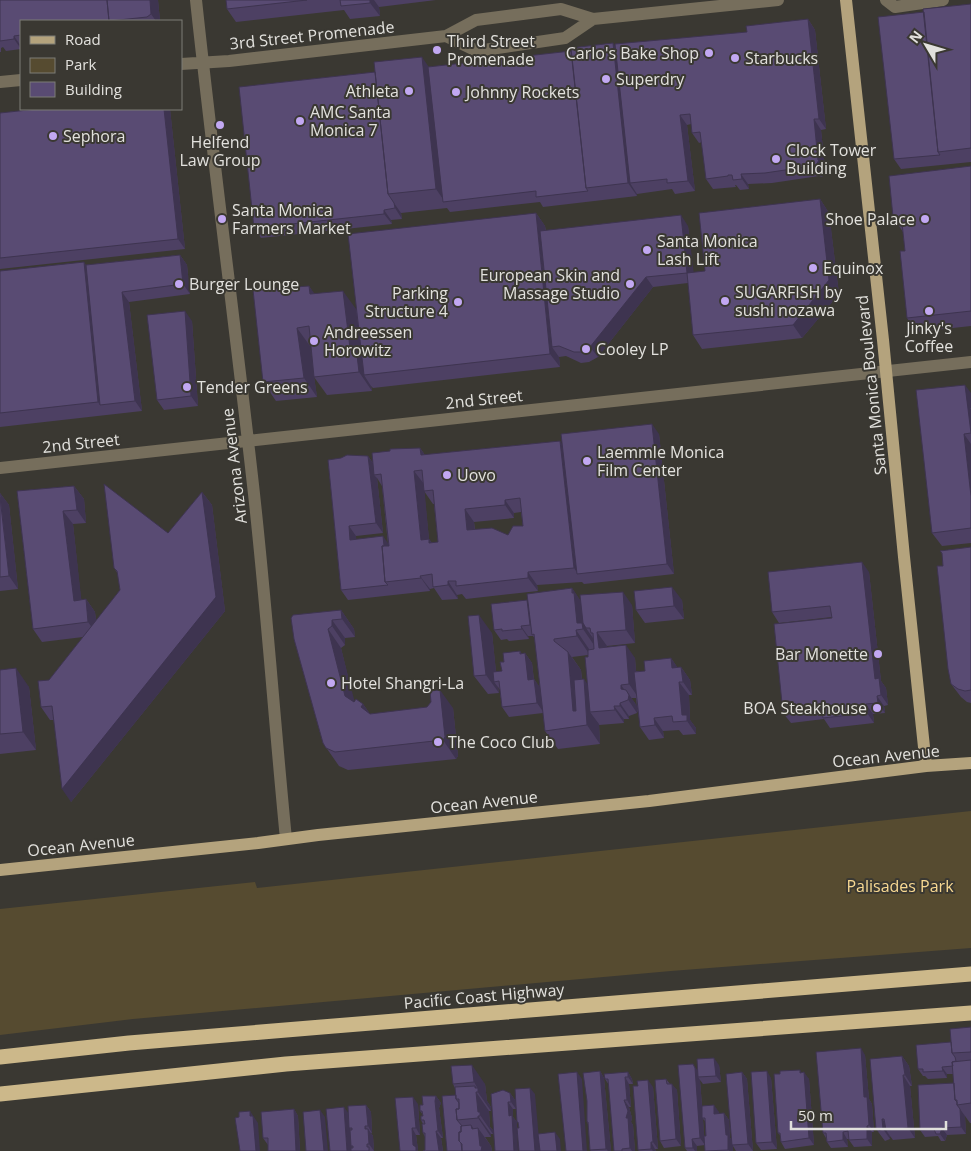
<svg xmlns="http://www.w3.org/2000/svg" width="971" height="1151" font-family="'Open Sans',sans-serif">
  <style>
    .park { fill: #564b30 }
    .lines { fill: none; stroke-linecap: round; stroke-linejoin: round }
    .minor { stroke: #766e5c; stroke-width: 12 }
    .major { stroke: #b4a37d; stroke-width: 12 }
    .highway { stroke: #ccb88a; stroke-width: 15 }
    .wall { fill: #4d4063; fill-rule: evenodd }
    .shaded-wall { fill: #3e3450 }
    .building { fill: #594b73; stroke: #3e3450; fill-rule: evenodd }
    .poi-dot { fill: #c2a8f2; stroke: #3a3832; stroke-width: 2 }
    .labels { text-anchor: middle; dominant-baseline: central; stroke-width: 4; stroke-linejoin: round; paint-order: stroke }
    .street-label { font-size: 16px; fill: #e2e1dd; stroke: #3a3832 }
    .poi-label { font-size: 16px; fill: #e2e1dd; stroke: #3a3832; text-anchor: start }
    .park-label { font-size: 16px; fill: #f8d992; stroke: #3a3832 }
  </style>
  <rect width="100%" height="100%" fill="#3a3832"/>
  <path class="park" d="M 971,811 L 971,948 L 671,971 L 133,1019 L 0,1035 L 0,909 L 255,882 L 257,888 Z"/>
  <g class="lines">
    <path class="minor" d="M 196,0 C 213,159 234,317 252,476 C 266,597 274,718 286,839
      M 886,0 L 895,7 L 943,0
      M 446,36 L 477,51 L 565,38 L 593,19
      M 181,64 L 229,61 L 446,36 L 476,20 L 561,9 L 593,19 L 778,0
      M 0,82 L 21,80
      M 0,468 L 971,362"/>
    <path class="major" d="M 846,0 L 883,340 L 904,557 L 926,766
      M 0,870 L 258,843 L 318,835 L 649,801 L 926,766 L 971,763"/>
    <path class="highway" d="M 0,1057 L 129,1043 L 334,1026 L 971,974
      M 0,1094 L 286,1064 L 971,1013"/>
  </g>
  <path class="wall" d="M 0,0 L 158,0 L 160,21 L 21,21 L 21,49 L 6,51 L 3,47 L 1,48 L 1,52 L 0,52 Z
    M 226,0 L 436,0 L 379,7 L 380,16 L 350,19 L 344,10 L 236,22 L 227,9 Z
    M 971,4 L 971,162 L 901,169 L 894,159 L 924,12 Z
    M 808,19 L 815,30 L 826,129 L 821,130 L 825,168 L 826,170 L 822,177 L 819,176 L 772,183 L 748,184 L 749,189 L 740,190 L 736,185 L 735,185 L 736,187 L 713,189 L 706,179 L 702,142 L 699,143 L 692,133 L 691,124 L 687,125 L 695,191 L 675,194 L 672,189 L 637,194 L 637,196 L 543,207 L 540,202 L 450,212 L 447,208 L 401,213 L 402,219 L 391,220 L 392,224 L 261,238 L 254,228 L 429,67 L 747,32 Z
    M 37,109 L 170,109 L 185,249 L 0,269 L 0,113 Z
    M 971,166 L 971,326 L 916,332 L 907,318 L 905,251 L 903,232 L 893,217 Z
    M 820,199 L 829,213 L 839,294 L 802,338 L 702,349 L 693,335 L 688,283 L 653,287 L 598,357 L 589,362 L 581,363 L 566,356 L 559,357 L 560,367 L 373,388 L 371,386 L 372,391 L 327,395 L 314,377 L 317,397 L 276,401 L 263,382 L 309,286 L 314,294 L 356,309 L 536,213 L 545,226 L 546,231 L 688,226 L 693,273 L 705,271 ZM 310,346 L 311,346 L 313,370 Z
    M 180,255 L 187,265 L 190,294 L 129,302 L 142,411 L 0,427 L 0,271 L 86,265 Z
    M 192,321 L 198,406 L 164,410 L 157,400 Z
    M 971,393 L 971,543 L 942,546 L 932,533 Z
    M 659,434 L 674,574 L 584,584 L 582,582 L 537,585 L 538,591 L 466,599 L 462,594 L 457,595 L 458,599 L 442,600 L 434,588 L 430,589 L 430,591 L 348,600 L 341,590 L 328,460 L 368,456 L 373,463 L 420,448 L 425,455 L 562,444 ZM 377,478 L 382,486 L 388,544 L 356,539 L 356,536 L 383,533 ZM 424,491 L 433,504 L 434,504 L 438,542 L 432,543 L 429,539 ZM 521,512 L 523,526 L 508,535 L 475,529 L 474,522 L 514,518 L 514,513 Z
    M 74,486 L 84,499 L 86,523 L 73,524 L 81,600 L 86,599 L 95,612 L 96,621 L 120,590 L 118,574 L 114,568 L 168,533 L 202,492 L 212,505 L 225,611 L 71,802 L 54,720 L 50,720 L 41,707 L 49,680 L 83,637 L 42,642 L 33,629 L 17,491 Z
    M 0,493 L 9,505 L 18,589 L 0,591 Z
    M 971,547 L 971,703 L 967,702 L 961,697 L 951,684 L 943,566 L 942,554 L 940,551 Z
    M 869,572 L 881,681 L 886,688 L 888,705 L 884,706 L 885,713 L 873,714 L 874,723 L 830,728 L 824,719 L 791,723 L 783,713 L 832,617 L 779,623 L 772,612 Z
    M 572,588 L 581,602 L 632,605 L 635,643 L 607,646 L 607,647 L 635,658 L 636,671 L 645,671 L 671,658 L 677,667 L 681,667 L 690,680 L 692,695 L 689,695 L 690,720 L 696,728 L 696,734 L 683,735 L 679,730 L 663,731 L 664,738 L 649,740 L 640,727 L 638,710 L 637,713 L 629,716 L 629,719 L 624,719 L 624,723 L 599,725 L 599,724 L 600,744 L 558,749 L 545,731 L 543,713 L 509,717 L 502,707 L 500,690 L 498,687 L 499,693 L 488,694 L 474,676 L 492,633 L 496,672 L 502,671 L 504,662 L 520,651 L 522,654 L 525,653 L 532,663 L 534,680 L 534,679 L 540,688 L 535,639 L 533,636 L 528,636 L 529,639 L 509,641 L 507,639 L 501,640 L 494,630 L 528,602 ZM 588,655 L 588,657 L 587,685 L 582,679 L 581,670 L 572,657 ZM 631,698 L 636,698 L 637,708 L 635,703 Z
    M 682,600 L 684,619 L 645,623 L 636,610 Z
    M 341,610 L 354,629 L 355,637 L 345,638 L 345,645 L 341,648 L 354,702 L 363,704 L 370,714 L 453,708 L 458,756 L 456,759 L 348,770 L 339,766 L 323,743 L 294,639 Z
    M 0,670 L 29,687 L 36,750 L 0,754 Z
    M 971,1027 L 971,1123 L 970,1123 L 965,1116 L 966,1134 L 947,1135 L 945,1141 L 941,1141 L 938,1136 L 925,1137 L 920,1130 L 954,1083 L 953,1074 L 947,1074 L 947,1078 L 928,1079 L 925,1076 L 923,1076 L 918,1069 Z
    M 865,1055 L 869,1099 L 872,1104 L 874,1132 L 872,1132 L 872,1146 L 854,1147 L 849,1140 L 849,1139 L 847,1139 L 848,1147 L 831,1148 L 827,1142 L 826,1138 L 823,1133 Z
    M 902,1056 L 909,1066 L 912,1086 L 910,1086 L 915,1138 L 893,1140 L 890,1136 L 890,1139 L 885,1141 L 876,1129 Z
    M 719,1065 L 721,1082 L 703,1084 L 700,1080 L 702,1106 L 719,1112 L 719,1114 L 724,1113 L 729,1120 L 730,1138 L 732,1140 L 742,1072 L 747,1079 L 753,1151 L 736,1151 L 733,1146 L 733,1151 L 705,1151 L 705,1145 L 697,1146 L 697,1151 L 687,1151 L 685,1148 L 698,1071 ZM 703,1119 L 705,1121 L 706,1136 L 704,1136 Z
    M 451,1066 L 485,1084 L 487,1101 L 491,1107 L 491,1111 L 489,1111 L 490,1127 L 493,1130 L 493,1134 L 491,1134 L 491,1137 L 485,1137 L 491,1146 L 492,1151 L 447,1151 L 456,1095 L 455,1088 L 453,1084 Z
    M 600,1071 L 604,1078 L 611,1151 L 591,1151 L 590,1150 L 588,1124 L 587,1122 Z
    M 628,1072 L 632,1079 L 633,1084 L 629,1084 L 631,1107 L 629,1107 L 632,1118 L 631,1122 L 633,1125 L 635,1151 L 614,1151 L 609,1085 L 605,1079 Z
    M 802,1073 L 809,1079 L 814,1145 L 785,1149 L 781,1142 L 780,1135 L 778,1133 Z
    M 771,1078 L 777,1149 L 761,1150 L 756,1143 Z
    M 666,1079 L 670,1084 L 677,1090 L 681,1146 L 664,1148 L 660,1141 Z
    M 653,1087 L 658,1149 L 655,1149 L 656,1151 L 639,1151 L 638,1150 Z
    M 510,1093 L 515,1100 L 516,1109 L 513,1109 L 513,1117 L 517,1122 L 495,1151 Z
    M 436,1096 L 441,1103 L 439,1108 L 443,1138 L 441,1138 L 443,1151 L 423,1151 L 425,1150 L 425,1137 L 423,1133 L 423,1124 L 421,1120 L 423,1115 L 420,1111 L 423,1105 Z
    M 418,1104 L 420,1135 L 416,1135 L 418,1150 L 418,1151 L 400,1151 Z
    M 366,1105 L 371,1112 L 372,1133 L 371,1133 L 373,1136 L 374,1151 L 330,1151 L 348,1114 Z
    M 294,1109 L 298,1116 L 300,1151 L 268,1151 L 268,1145 L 263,1138 Z"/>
  <path class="shaded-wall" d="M 150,0 L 158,0 L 160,21 L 156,21 L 151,14 Z
    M 370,0 L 374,0 L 379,7 L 380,16 L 370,3 Z
    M 808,19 L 815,30 L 826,129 L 819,119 Z
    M 14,36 L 21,46 L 21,49 L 14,39 Z
    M 613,43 L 622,56 L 630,183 L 637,194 L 637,196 L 628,183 Z
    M 422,57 L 435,76 L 445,202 L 436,189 Z
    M 164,109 L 170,109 L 185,249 L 178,239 Z
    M 680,115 L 687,125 L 695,191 L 688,181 Z
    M 814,119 L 821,130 L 825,168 L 826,170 L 822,177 L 815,167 L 818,160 Z
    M 741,174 L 748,184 L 749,189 L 742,179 Z
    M 820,199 L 829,213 L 839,294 L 802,338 L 793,325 Z
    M 394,203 L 401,213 L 402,219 L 395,208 Z
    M 384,210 L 391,220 L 392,224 L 384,214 Z
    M 536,213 L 545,226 L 558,346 L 552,347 L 559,357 L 560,367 L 550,354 Z
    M 681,215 L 688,226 L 695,283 L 687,273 Z
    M 180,255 L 187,265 L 190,294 L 183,284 Z
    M 84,262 L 93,275 L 100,405 L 98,402 Z
    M 646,277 L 653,287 L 598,357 L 590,347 Z
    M 309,286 L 322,304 L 310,294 Z
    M 343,291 L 356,309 L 364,375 L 371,386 L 372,391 L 359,372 L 350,348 Z
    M 122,292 L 129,302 L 142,411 L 135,401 Z
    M 185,311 L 192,321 L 198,406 L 191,396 Z
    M 297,328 L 310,346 L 317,397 L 304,378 Z
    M 965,385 L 971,393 L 971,408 L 970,408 L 971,409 L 971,434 Z
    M 652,424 L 659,434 L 674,574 L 667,564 Z
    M 964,434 L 971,444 L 971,496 Z
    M 560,441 L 570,454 L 578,574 L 574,568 Z
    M 420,448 L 429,461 L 421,455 Z
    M 368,456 L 375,466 L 374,475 L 377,478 L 383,533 L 376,523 Z
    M 414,471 L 424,484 L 429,539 L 438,552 L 421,540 Z
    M 74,486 L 84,499 L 86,523 L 77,510 Z
    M 202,492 L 212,505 L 225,611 L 71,802 L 62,789 Z
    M 0,493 L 9,505 L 18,589 L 9,576 Z
    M 505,500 L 514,513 L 514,518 L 505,505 Z
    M 465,509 L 474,522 L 476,543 L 467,530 Z
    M 63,511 L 73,524 L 83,614 L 74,601 Z
    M 349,526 L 356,536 L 358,550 L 350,540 Z
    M 383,536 L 390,546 L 387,581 Z
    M 862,562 L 869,572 L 881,681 L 886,688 L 888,705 L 881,695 L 875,679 Z
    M 528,572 L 537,585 L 538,591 L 528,578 Z
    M 420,576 L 430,589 L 430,591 L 421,578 Z
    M 448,581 L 457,595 L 458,599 L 448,585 Z
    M 672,587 L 682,600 L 684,619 L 674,606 Z
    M 572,588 L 585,607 L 586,628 L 595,641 L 596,648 L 583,629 L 577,623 Z
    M 623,592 L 632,605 L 635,643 L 626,630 Z
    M 86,599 L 95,612 L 98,636 L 88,622 Z
    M 527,600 L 534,610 L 537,635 L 530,625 Z
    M 341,610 L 354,629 L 355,637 L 342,619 Z
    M 479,615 L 492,633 L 497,681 L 494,682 L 498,687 L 499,693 L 486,675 Z
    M 332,620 L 345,638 L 345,645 L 332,626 Z
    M 521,626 L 528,636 L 529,639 L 522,629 Z
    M 328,629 L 341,648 L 358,715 L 345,696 Z
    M 576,630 L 589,649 L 590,655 L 577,636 Z
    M 597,632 L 607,646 L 608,661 L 599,648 Z
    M 626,645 L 635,658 L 638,697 L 629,684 Z
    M 520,651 L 525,658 L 525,653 L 532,663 L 535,690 L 528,680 Z
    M 568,652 L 581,670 L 586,725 L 573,711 Z
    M 671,658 L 680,671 L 672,668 Z
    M 681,667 L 690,680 L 692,695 L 683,682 Z
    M 16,668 L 29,687 L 36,750 L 23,732 Z
    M 534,679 L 542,690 L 544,713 L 537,703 Z
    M 584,679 L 597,698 L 590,712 L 599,724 L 600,744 L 587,725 Z
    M 679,682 L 689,695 L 690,720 L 696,728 L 696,734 L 687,721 L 682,715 Z
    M 621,685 L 629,696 L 626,690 L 635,703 L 638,708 L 637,713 L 621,689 Z
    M 440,690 L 453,708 L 458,756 L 456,759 L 443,740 Z
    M 877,696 L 884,706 L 885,713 L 878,703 Z
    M 620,703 L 629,716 L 629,719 L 620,706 Z
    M 363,704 L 376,722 L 361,707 Z
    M 866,704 L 873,714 L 874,723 L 867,713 Z
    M 614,706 L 624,719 L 624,723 L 615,710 Z
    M 654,718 L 663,731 L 664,738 L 655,725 Z
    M 861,1048 L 865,1055 L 869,1099 L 872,1104 L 874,1132 L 869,1125 L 864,1097 Z
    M 902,1056 L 909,1066 L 912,1086 L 905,1075 Z
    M 714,1058 L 719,1065 L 721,1082 L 716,1076 Z
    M 693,1064 L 700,1074 L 698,1077 L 700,1080 L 705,1145 L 700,1138 Z
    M 472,1065 L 485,1084 L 487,1101 L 491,1107 L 491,1111 L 475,1088 L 475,1086 L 478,1091 L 478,1089 L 474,1082 Z
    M 942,1067 L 947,1074 L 947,1078 L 943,1071 Z
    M 800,1070 L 804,1076 L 804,1072 L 809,1079 L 814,1145 L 809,1138 Z
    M 600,1071 L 604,1078 L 611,1151 L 608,1151 L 606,1149 Z
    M 767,1071 L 771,1078 L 777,1149 L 772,1142 Z
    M 577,1072 L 582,1079 L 587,1151 L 583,1151 Z
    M 628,1072 L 632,1079 L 633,1084 L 628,1077 Z
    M 742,1072 L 747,1079 L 753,1151 L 748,1144 Z
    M 903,1075 L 910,1086 L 915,1138 L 908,1128 Z
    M 625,1077 L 629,1084 L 631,1107 L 627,1100 Z
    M 648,1080 L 653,1087 L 658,1149 L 653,1142 Z
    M 672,1084 L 677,1090 L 681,1146 L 676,1139 Z
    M 530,1088 L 535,1094 L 540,1151 L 535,1151 Z
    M 476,1092 L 489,1111 L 490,1127 L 493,1130 L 493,1134 L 478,1112 Z
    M 510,1093 L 515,1100 L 516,1109 L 511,1102 Z
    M 436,1096 L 441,1103 L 439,1108 L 443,1138 L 438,1131 L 435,1101 Z
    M 413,1097 L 418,1104 L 420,1135 L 416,1128 Z
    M 624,1100 L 629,1107 L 632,1118 L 631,1122 L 633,1125 L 635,1151 L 632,1151 L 630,1148 L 626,1118 Z
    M 508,1102 L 513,1109 L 513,1117 L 517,1122 L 518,1151 L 514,1151 L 509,1116 Z
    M 366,1105 L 371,1112 L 372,1133 L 368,1126 Z
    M 714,1105 L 719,1112 L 719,1121 L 714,1114 Z
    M 344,1107 L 349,1114 L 352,1151 L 347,1151 Z
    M 294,1109 L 298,1116 L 300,1151 L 296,1151 Z
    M 960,1109 L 965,1116 L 966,1134 L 961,1127 Z
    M 320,1110 L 325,1117 L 328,1151 L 324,1151 Z
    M 250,1111 L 258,1123 L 260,1151 L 256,1151 Z
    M 724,1113 L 729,1120 L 730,1138 L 733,1141 L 733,1151 L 729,1151 L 728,1150 L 726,1135 Z
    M 478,1116 L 491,1134 L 491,1137 L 478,1118 Z
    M 882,1119 L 890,1129 L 886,1130 L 890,1136 L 890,1139 L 883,1129 Z
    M 471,1125 L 479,1136 L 478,1128 L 491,1146 L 492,1151 L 481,1151 L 472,1129 Z
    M 365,1126 L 368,1131 L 368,1129 L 373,1136 L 374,1151 L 369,1144 Z
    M 867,1126 L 872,1132 L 872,1146 L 867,1139 Z
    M 412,1128 L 416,1135 L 418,1150 L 418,1151 L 416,1151 L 413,1145 Z
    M 942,1128 L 947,1135 L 945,1141 L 940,1134 Z
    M 436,1131 L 441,1138 L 443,1151 L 439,1151 Z
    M 555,1132 L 560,1139 L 561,1151 L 557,1151 Z
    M 843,1132 L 847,1139 L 848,1147 L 843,1140 Z
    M 692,1139 L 697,1146 L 697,1151 L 695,1151 L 693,1148 Z
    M 651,1142 L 655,1149 L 656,1151 L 653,1151 L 651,1149 Z"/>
  <path class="building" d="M 0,0 L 107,0 L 109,21 L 21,21 L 21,35 L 14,36 L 14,39 L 0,41 Z
    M 107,0 L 150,0 L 151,14 L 147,17 L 109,21 Z
    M 226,0 L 307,0 L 227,9 Z
    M 340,0 L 370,0 L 370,3 L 341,6 Z
    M 971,4 L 971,148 L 938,152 L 923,9 Z
    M 924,12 L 938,152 L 940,155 L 894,159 L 878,17 Z
    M 808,19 L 819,119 L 814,119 L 818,160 L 819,160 L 815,167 L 812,166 L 765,173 L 741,174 L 742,179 L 733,180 L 732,175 L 728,175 L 728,176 L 706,179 L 700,132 L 692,133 L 690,114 L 680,115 L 688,181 L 667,183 L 667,179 L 630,183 L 615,44 L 747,32 L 746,26 Z
    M 613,43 L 628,183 L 586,188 L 571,48 Z
    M 571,51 L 586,188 L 588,191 L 536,197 L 536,191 L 443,202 L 428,67 Z
    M 422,57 L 436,189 L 388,194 L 374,62 Z
    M 375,72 L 388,194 L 394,203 L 395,208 L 384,210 L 384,214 L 254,228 L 239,87 Z
    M 37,109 L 164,109 L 178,239 L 0,258 L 0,113 Z
    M 971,166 L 971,311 L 907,318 L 900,251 L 905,251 L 902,223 L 897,223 L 893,217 L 889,176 Z
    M 820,199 L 829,280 L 793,325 L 693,335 L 687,273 L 705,271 L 699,213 Z
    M 536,213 L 550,354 L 364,375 L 348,234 Z
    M 681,215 L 687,273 L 646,277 L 590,347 L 582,352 L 574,352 L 559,346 L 552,347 L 540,231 Z
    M 180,255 L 183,284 L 122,292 L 135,401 L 100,405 L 86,265 Z
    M 84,262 L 98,402 L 0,413 L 0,271 Z
    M 309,286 L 310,294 L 343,291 L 350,348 L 356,347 L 359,372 L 314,377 L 309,326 L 297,328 L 304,378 L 263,382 L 253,290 Z
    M 185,311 L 191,396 L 157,400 L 147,315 Z
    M 965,385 L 971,433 L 964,434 L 971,496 L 971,528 L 932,533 L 916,390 Z
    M 652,424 L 667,564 L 577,574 L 561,434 Z
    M 560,441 L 574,568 L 528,572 L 528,578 L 456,586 L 456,581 L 448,581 L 448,585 L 433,587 L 432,574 L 420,576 L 421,578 L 385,582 L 382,546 L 389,546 L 381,474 L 374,475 L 372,453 L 390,451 L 390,449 L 420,448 L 421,455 ZM 422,470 L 424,491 L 433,490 L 438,542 L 429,543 L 429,539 L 421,540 L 414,471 ZM 520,498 L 523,526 L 513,526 L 508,535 L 492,528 L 467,530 L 465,509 L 505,505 L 505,500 Z
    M 347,455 L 368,456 L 376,523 L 349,526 L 350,540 L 383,536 L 384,546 L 382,546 L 385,582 L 388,585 L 341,590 L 328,460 L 341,458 Z
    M 104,484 L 168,533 L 202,492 L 216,597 L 62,789 L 52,706 L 41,707 L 38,681 L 49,680 L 120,590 L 117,571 L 114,568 Z
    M 74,486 L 77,510 L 63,511 L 74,601 L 86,599 L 88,622 L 33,629 L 17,491 Z
    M 0,497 L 9,576 L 0,577 Z
    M 971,547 L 971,690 L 965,691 L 958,689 L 951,684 L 948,669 L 937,566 L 943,566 L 942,553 L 940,551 Z
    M 862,562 L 875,679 L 879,678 L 881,695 L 877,696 L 878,703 L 866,704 L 867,713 L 823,718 L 822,709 L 783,713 L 774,624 L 832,618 L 830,606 L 772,612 L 768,572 Z
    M 672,587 L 674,606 L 636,610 L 634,591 Z
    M 572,588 L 572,593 L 574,593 L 577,623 L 582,623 L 583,629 L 576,630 L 577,636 L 554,639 L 554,641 L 568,652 L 573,711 L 576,711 L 574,680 L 584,679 L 587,725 L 545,731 L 534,634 L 532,635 L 527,594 Z
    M 623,592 L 626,630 L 597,632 L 599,648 L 626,645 L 629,684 L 621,685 L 621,689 L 626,690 L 629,695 L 628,700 L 620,703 L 620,706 L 614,706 L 615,710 L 590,712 L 585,657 L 588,657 L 588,650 L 594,649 L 593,633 L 591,633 L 590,628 L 586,628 L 583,623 L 580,595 Z
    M 527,600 L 530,625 L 521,626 L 522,629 L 502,631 L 502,629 L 494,630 L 491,604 Z
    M 341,610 L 342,619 L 332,620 L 332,626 L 328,629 L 345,696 L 354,702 L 356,699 L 363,704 L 361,707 L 370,714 L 427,707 L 431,702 L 430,691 L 440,690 L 445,737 L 443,740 L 335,752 L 326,748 L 323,743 L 294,639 L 291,618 L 293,615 Z
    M 479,615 L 486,675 L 474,676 L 468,616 Z
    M 520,651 L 520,654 L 525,653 L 528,680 L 534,679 L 537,703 L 502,707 L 499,681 L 494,682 L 493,672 L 502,671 L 500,662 L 504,662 L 503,653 Z
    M 671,658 L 672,668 L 681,667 L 683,682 L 679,682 L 682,715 L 687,715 L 687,721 L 673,722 L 672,716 L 654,718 L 655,725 L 640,727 L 634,672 L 645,671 L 644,661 Z
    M 16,668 L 23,732 L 0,734 L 0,670 Z
    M 971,1027 L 971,1052 L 952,1053 L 950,1029 Z
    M 951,1042 L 952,1053 L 955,1057 L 956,1061 L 952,1062 L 953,1066 L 942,1067 L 943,1071 L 923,1072 L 923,1069 L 918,1069 L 916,1045 Z
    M 861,1048 L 864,1097 L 867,1097 L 869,1125 L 867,1126 L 867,1139 L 849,1140 L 848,1131 L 843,1132 L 843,1140 L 827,1142 L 826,1133 L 823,1133 L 816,1052 Z
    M 902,1056 L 905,1075 L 903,1075 L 908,1128 L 886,1130 L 884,1119 L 882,1119 L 883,1129 L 878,1131 L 876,1129 L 870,1059 Z
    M 714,1058 L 716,1076 L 698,1077 L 697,1059 Z
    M 971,1060 L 971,1103 L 957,1105 L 957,1100 L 955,1100 L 952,1062 Z
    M 693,1064 L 695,1068 L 700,1138 L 692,1139 L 693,1148 L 685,1148 L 678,1065 Z
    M 472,1065 L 474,1082 L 453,1084 L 451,1066 Z
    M 800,1070 L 800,1073 L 804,1072 L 809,1138 L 781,1142 L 780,1133 L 778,1133 L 774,1074 L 780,1074 L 780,1071 Z
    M 600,1071 L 606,1149 L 590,1150 L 588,1122 L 587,1122 L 587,1101 L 583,1073 Z
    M 767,1071 L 772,1142 L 756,1143 L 751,1072 Z
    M 577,1072 L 583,1151 L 566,1151 L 558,1074 Z
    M 628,1072 L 628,1077 L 625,1077 L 627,1100 L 624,1100 L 628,1111 L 626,1118 L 628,1118 L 630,1148 L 622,1149 L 622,1151 L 614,1151 L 608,1079 L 605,1079 L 604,1074 Z
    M 742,1072 L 748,1144 L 732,1145 L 726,1074 Z
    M 666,1079 L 667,1084 L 672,1084 L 676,1139 L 660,1141 L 655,1080 Z
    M 648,1080 L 653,1142 L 651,1142 L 651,1149 L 638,1150 L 633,1086 L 638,1086 L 637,1081 Z
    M 954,1083 L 955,1100 L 957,1102 L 957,1105 L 960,1109 L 961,1127 L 942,1128 L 940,1134 L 936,1134 L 934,1129 L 920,1130 L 918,1085 Z
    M 475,1086 L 475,1088 L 478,1088 L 478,1092 L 476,1092 L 478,1112 L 480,1112 L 480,1116 L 478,1116 L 478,1118 L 457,1120 L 456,1109 L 459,1109 L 459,1099 L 456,1099 L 455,1087 Z
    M 530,1088 L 535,1151 L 519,1151 L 517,1128 L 519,1128 L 518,1122 L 517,1122 L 515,1089 Z
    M 503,1090 L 510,1093 L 511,1102 L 508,1102 L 509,1116 L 512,1115 L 514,1151 L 495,1151 L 491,1094 Z
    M 456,1095 L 456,1099 L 459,1103 L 459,1109 L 456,1109 L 457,1120 L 462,1126 L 461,1126 L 461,1132 L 459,1132 L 459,1141 L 462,1144 L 462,1151 L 447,1151 L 442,1096 Z
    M 422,1096 L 436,1096 L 435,1101 L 438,1131 L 436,1131 L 439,1151 L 423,1151 L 425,1150 L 425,1133 L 423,1133 L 422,1124 L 425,1124 L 424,1120 L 421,1120 L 421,1116 L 423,1116 L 422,1111 L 420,1111 L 420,1105 L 423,1105 Z
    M 413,1097 L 416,1128 L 412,1128 L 413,1145 L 416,1147 L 416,1151 L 400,1151 L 395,1098 Z
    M 366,1105 L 368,1126 L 365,1126 L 365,1129 L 368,1129 L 369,1144 L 367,1144 L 367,1147 L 369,1147 L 369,1151 L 351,1151 L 351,1148 L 353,1148 L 353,1146 L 351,1146 L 350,1130 L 352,1130 L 352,1128 L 349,1128 L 348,1106 Z
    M 714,1105 L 714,1114 L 724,1113 L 726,1135 L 728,1135 L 728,1150 L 705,1151 L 704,1136 L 706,1136 L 705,1118 L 702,1118 L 702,1106 Z
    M 344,1107 L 347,1151 L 330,1151 L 326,1109 Z
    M 294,1109 L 296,1151 L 268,1151 L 268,1138 L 263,1138 L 261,1112 Z
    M 320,1110 L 324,1151 L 306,1151 L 303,1112 Z
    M 250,1111 L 250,1116 L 253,1116 L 256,1151 L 240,1151 L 235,1118 L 239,1117 L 239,1112 Z
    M 471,1125 L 472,1129 L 478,1128 L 480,1146 L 482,1146 L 481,1151 L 462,1151 L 461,1143 L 459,1141 L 459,1132 L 461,1132 L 461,1126 Z
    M 555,1132 L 557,1151 L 540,1151 L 538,1134 Z"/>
  <g class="poi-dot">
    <circle cx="437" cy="50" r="5"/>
    <circle cx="709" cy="53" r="5"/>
    <circle cx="735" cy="58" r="5"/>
    <circle cx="606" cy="79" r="5"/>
    <circle cx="409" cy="91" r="5"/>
    <circle cx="456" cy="92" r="5"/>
    <circle cx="300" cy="121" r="5"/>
    <circle cx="220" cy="125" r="5"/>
    <circle cx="53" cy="136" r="5"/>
    <circle cx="776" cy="159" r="5"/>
    <circle cx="222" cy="219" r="5"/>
    <circle cx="925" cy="219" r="5"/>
    <circle cx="647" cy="250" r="5"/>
    <circle cx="813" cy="268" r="5"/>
    <circle cx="179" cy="284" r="5"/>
    <circle cx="630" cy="284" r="5"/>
    <circle cx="725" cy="301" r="5"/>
    <circle cx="458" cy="302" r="5"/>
    <circle cx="929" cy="311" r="5"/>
    <circle cx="314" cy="341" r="5"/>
    <circle cx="586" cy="349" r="5"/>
    <circle cx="187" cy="387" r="5"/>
    <circle cx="587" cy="461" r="5"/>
    <circle cx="447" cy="475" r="5"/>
    <circle cx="878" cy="654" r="5"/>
    <circle cx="331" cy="683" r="5"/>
    <circle cx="877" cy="708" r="5"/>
    <circle cx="438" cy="742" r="5"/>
  </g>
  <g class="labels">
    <g class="street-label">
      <text transform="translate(312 35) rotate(-6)">3rd Street Promenade</text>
      <text transform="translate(871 385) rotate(-96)">Santa Monica Boulevard</text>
      <text transform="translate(484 399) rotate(-6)">2nd Street</text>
      <text transform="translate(81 443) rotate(-6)">2nd Street</text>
      <text transform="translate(234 466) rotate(-97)">Arizona Avenue</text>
      <text transform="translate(886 756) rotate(-6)">Ocean Avenue</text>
      <text transform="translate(484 802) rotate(-6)">Ocean Avenue</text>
      <text transform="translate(81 845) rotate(-6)">Ocean Avenue</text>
      <text transform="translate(484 996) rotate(-5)">Pacific Coast Highway</text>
    </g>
    <g class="poi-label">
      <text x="447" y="41">Third Street<tspan x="447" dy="18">Promenade</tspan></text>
      <text x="699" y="53" text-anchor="end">Carlo's Bake Shop</text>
      <text x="745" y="58">Starbucks</text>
      <text x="616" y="79">Superdry</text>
      <text x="399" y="91" text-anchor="end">Athleta</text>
      <text x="466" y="92">Johnny Rockets</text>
      <text x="310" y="112">AMC Santa<tspan x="310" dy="18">Monica 7</tspan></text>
      <text x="63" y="136">Sephora</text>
      <text x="220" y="142" text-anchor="middle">Helfend<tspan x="220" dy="18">Law Group</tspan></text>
      <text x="786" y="150">Clock Tower<tspan x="786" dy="18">Building</tspan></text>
      <text x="232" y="210">Santa Monica<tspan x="232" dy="18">Farmers Market</tspan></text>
      <text x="915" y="219" text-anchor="end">Shoe Palace</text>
      <text x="657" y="241">Santa Monica<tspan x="657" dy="18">Lash Lift</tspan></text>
      <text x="823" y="268">Equinox</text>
      <text x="620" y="275" text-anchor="end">European Skin and<tspan x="620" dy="18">Massage Studio</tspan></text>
      <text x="189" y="284">Burger Lounge</text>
      <text x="735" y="292">SUGARFISH by<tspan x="735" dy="18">sushi nozawa</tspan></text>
      <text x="448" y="293" text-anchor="end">Parking<tspan x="448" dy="18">Structure 4</tspan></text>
      <text x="929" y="328" text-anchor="middle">Jinky's<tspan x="929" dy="18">Coffee</tspan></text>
      <text x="324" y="332">Andreessen<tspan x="324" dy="18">Horowitz</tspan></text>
      <text x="596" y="349">Cooley LP</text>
      <text x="197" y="387">Tender Greens</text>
      <text x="597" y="452">Laemmle Monica<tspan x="597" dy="18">Film Center</tspan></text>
      <text x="457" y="475">Uovo</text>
      <text x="868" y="654" text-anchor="end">Bar Monette</text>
      <text x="341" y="683">Hotel Shangri-La</text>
      <text x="867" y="708" text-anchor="end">BOA Steakhouse</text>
      <text x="448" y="742">The Coco Club</text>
    </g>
    <g class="park-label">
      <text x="900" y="886">Palisades Park</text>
    </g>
  </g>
  <rect x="20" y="20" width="162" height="90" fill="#3a3832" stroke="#7d7c76"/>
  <rect x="30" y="36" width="25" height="8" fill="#b4a37d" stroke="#7d7c76"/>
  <text x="65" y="45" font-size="15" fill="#e2e1dd">Road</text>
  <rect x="30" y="58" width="25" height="15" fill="#564b30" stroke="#7d7c76"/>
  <text x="65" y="70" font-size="15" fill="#e2e1dd">Park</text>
  <rect x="30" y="82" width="25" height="15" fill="#594b73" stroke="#7d7c76"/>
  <text x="65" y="95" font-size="15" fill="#e2e1dd">Building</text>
  <g transform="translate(926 45) rotate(308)" stroke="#3a3832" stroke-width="4" paint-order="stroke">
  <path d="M0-4L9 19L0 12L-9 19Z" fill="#e2e1dd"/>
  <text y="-8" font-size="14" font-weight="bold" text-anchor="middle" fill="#e2e1dd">N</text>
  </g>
  <path d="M791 1121v8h155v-8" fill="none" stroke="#e2e1dd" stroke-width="2.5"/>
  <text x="798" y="1121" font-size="15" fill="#e2e1dd" stroke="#3a3832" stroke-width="4" paint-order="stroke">50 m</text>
</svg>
